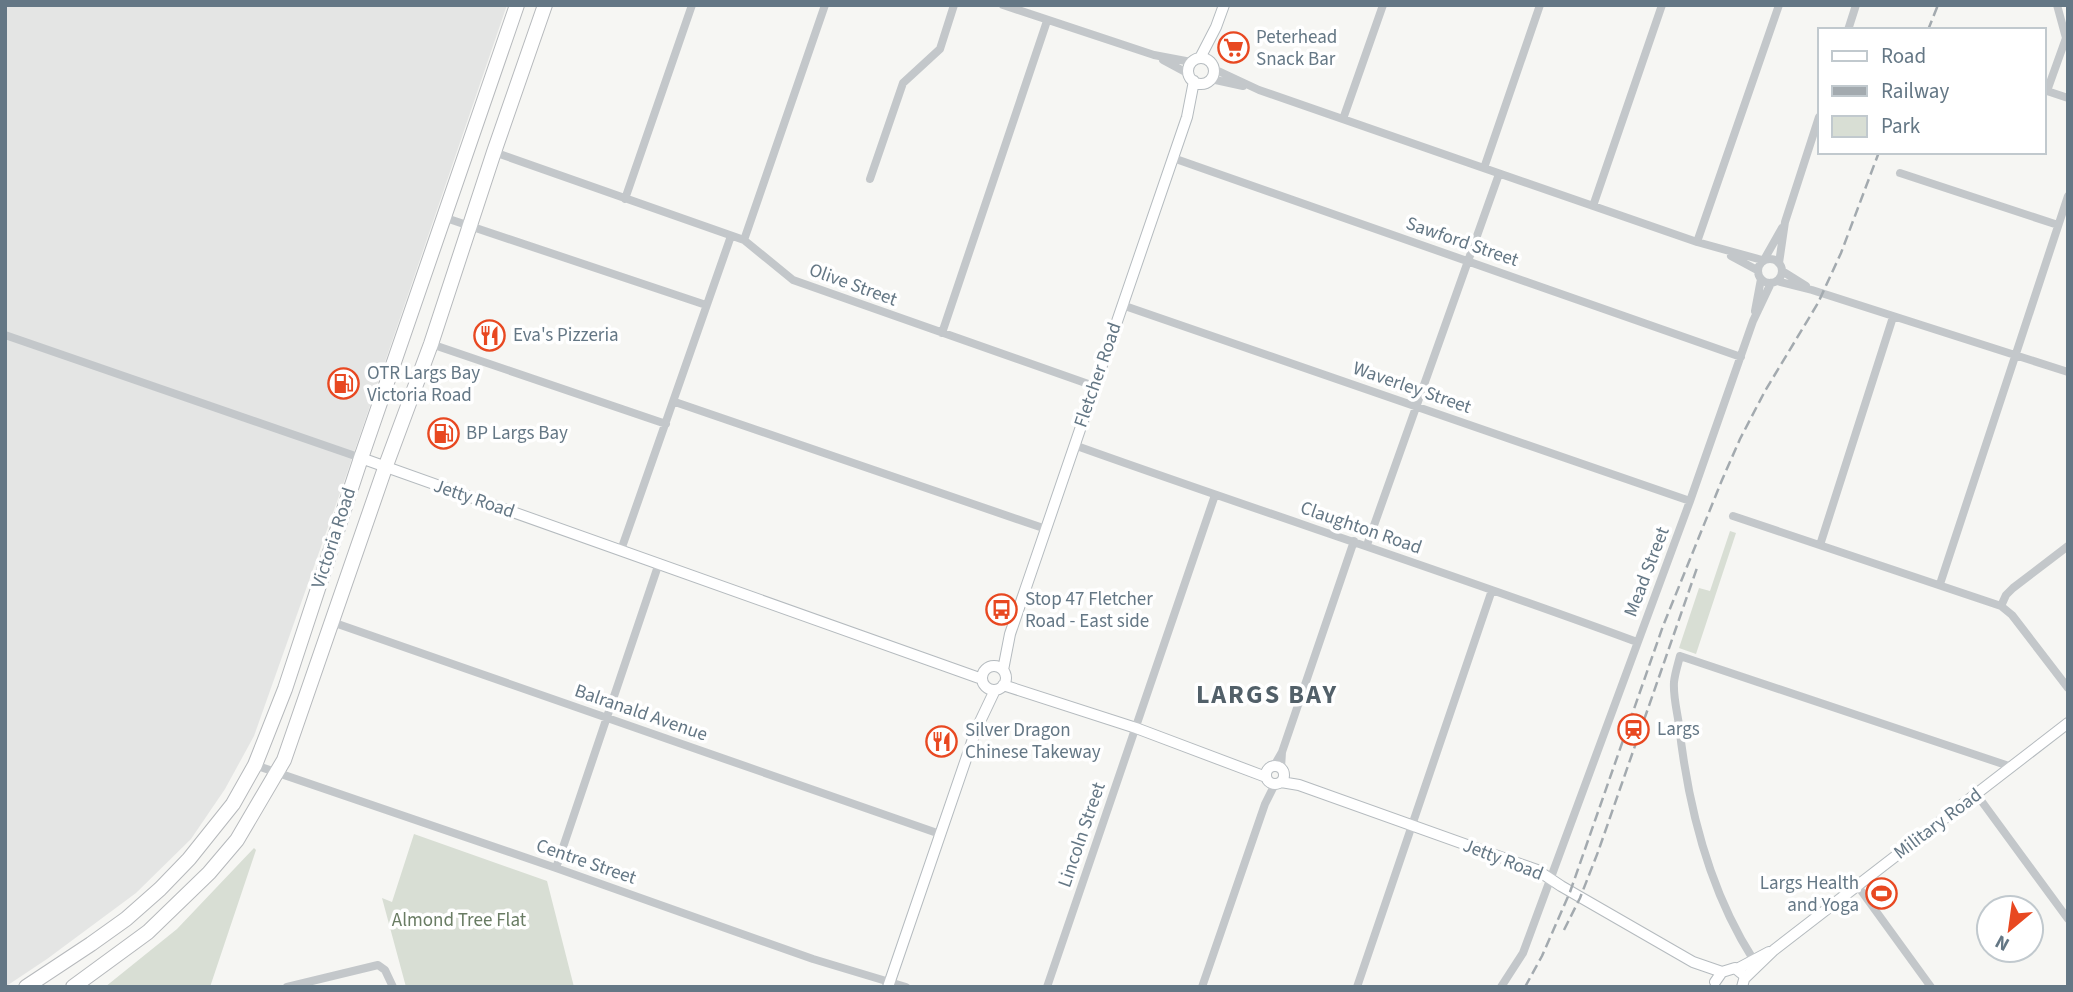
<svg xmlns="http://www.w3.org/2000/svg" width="2073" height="992" font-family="'Source Sans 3',sans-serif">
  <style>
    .built { fill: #e4e5e4 }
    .green { fill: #d8ded4 }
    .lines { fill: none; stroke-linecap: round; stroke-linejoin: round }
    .secondary-casing { stroke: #b5bbbf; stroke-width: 12 }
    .highway-casing { stroke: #b6b9bc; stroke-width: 16 }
    .street { stroke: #c3c7ca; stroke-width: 8 }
    .secondary { stroke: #fff; stroke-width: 10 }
    .highway { stroke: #fff; stroke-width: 14 }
    .rail { stroke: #a3aaaf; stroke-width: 2.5; stroke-dasharray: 10 5; stroke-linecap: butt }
    .labels { text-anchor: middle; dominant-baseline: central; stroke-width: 7; stroke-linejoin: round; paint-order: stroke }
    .poi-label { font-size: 19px; fill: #647785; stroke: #fff; text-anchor: start }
    .street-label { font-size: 19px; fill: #647785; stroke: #fff }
    .park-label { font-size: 19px; fill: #697c63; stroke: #fff }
    .district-label { font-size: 26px; font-weight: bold; letter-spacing: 2px; fill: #526069; stroke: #fff }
  </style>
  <rect width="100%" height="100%" fill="#f6f6f3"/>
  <path class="built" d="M 5,5 L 507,5 L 345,479 L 254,736 L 225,789 L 191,839 L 136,893 L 47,959 L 5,987 Z"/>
  <path class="green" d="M 1730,531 L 1736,533 L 1696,654 L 1679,648 L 1699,588 L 1710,591 Z
    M 414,834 L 547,881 L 574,987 L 406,987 L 382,898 L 392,902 Z
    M 254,848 L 256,850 L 210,987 L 105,987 L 177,929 Z"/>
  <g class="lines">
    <defs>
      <path id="secondary" d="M1188 71a13 13 0 1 1 26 0a13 13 0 1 1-26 0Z
        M 1200,58 L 1216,27 L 1224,5
        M 361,458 L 982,679
        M982 678a12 12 0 1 1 24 0a12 12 0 1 1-24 0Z
        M 1003,670 L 1010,634 L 1187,117 L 1194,81
        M 1003,685 L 1136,728 L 1266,777
        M1266 775a9 9 0 1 1 18 0a9 9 0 1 1-18 0Z
        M 1281,782 L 1299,785 L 1537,870 L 1561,886 L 1693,962 L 1722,972
        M 1737,969 L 1769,952
        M 1745,978 L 1774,950 L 2068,723
        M 1715,982 L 1722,972 L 1735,968 L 1745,976 L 1742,987
        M 888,987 L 976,730 L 995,690"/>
      <path id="highway" d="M 26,987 L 91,944 L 126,919 L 160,889 L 189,859 L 233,804 L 255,765 L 285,689 L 361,458 L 517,5
        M 73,987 L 148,932 L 209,873 L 237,840 L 284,760 L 385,468 L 431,344 L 494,152 L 545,5"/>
    </defs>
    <use href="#secondary" class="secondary-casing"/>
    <use href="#highway" class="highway-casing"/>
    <path class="street" d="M 1003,5 L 1154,55 L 1191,62
      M 1848,30 L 1856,5
      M 1163,60 L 1189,74
      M 1214,69 L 1259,90 L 1697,242 L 1762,260
      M 1211,79 L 1243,86
      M 2044,90 L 2068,98
      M 2047,91 L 2066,38 L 2057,5
      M 1343,119 L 1383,5
      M 494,152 L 744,240 L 793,280 L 1094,386
      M 1173,158 L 1741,357
      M 1484,168 L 1540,5
      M 1900,173 L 2058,225
      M 870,179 L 903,83 L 940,49 L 954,5
      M 625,199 L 692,5
      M 1593,206 L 1662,5
      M 443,217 L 706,305
      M 744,240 L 825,5
      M 1697,242 L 1779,5
      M 1731,256 L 1757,270
      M 1765,258 L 1782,228
      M1758 271a12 12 0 1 1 24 0a12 12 0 1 1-24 0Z
      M 1779,263 L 1785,222 L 1819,117
      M 1782,271 L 1806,286
      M 1777,281 L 1812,290 L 2068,372
      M 1122,305 L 1690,501
      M 1755,311 L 1761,279
      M 942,333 L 1047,21
      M 5,335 L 361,458
      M 431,344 L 666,424
      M 675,402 L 1046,529
      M 1074,445 C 1261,512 1451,573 1637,642
      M 1733,516 L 2001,606 L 2012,615 L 2068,688
      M 1367,545 L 1499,174
      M 1820,545 L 1893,317
      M 621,550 L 731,236
      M 1940,584 L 2068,196
      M 2001,606 L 2006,595 L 2013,588 L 2068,546
      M 332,622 L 940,834
      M 255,765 L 556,868 L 813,959 L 906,987
      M 1274,766 L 1282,752
      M 1281,768 L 1282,752 L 1354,541
      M 1977,795 L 2068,919
      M 556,868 L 659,563
      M 1857,885 L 1931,987
      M 1753,959 C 1709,890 1688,806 1679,725 C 1677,711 1673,696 1674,682 C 1675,673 1678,664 1680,656 L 2012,767
      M 287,987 L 378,965 L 385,970 L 393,987
      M 1047,987 L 1215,495
      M 1202,987 L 1265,804 L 1275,784
      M 1357,987 L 1492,590
      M 1501,987 L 1523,953 L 1690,501 L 1753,321 L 1771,283"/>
    <use href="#secondary" class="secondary"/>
    <use href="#highway" class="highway"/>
    <path class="rail" d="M 1928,30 L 1938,5
      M 1564,930 L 1580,898 L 1598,852 L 1698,565
      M 1525,987 L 1542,956 L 1570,892 L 1663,626 L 1722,480 L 1740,439 L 1765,391 L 1818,303 L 1841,253 L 1879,152"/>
  </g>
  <defs>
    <symbol id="supermarket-ring" viewBox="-11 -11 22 22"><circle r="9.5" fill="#fff" stroke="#e84821" stroke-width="1.5"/><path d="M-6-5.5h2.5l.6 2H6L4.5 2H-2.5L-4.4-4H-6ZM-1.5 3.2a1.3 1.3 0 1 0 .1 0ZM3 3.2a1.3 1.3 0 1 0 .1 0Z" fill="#e84821"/></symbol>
    <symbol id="restaurant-ring" viewBox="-11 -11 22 22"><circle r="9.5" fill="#fff" stroke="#e84821" stroke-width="1.5"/><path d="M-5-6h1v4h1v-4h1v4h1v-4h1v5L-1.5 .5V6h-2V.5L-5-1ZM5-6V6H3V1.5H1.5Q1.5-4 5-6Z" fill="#e84821"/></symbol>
    <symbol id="fuel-ring" viewBox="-11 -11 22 22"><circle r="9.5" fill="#fff" stroke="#e84821" stroke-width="1.5"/><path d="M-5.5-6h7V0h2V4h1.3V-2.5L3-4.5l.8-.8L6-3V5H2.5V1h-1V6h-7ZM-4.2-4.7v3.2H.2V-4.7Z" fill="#e84821"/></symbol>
    <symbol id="bus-ring" viewBox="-11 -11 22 22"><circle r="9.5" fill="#fff" stroke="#e84821" stroke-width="1.5"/><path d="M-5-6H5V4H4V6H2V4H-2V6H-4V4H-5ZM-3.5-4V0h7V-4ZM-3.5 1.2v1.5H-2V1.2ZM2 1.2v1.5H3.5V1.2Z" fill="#e84821"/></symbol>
    <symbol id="station-ring" viewBox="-11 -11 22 22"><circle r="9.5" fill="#fff" stroke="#e84821" stroke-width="1.5"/><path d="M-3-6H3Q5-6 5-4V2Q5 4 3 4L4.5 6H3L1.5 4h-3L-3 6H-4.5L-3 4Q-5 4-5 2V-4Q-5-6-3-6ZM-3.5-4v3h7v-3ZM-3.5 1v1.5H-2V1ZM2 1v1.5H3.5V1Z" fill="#e84821"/></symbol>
    <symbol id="stadium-ring" viewBox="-11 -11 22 22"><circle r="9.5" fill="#fff" stroke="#e84821" stroke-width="1.5"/><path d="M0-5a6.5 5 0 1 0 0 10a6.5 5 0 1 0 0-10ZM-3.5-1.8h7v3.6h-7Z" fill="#e84821"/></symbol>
  </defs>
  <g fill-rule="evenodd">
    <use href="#supermarket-ring" x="1216" y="30" width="35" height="35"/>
    <use href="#restaurant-ring" x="472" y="318" width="35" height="35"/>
    <use href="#fuel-ring" x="326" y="366" width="35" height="35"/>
    <use href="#fuel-ring" x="426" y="416" width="35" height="35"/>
    <use href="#bus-ring" x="984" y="592" width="35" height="35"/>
    <use href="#station-ring" x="1616" y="712" width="35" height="35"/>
    <use href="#restaurant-ring" x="924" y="724" width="35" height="35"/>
    <use href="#stadium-ring" x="1864" y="876" width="35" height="35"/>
  </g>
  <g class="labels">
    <g class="poi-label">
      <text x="1256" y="37">Peterhead<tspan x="1256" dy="22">Snack Bar</tspan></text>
      <text x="513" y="335">Eva's Pizzeria</text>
      <text x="367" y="373">OTR Largs Bay<tspan x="367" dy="22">Victoria Road</tspan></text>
      <text x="466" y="433">BP Largs Bay</text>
      <text x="1025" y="599">Stop 47 Fletcher<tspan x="1025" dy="22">Road - East side</tspan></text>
      <text x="1657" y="729">Largs</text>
      <text x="965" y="730">Silver Dragon<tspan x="965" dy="22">Chinese Takeway</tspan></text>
      <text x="1859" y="883" text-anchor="end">Largs Health<tspan x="1859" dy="22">and Yoga</tspan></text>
    </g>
    <g class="street-label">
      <text transform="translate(1462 242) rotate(19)">Sawford Street</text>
      <text transform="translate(853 285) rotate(20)">Olive Street</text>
      <text transform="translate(1098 375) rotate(-71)">Fletcher Road</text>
      <text transform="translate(1412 388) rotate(19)">Waverley Street</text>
      <text transform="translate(474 499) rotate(19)">Jetty Road</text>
      <text transform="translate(1361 528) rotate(19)">Claughton Road</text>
      <text transform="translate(334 538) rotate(-72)">Victoria Road</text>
      <text transform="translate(1647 572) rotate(-69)">Mead Street</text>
      <text transform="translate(641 713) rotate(19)">Balranald Avenue</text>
      <text transform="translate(1938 824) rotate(-37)">Military Road</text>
      <text transform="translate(1082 835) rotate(-71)">Lincoln Street</text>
      <text transform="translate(1503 860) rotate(21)">Jetty Road</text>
      <text transform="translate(586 862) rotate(19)">Centre Street</text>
    </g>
    <g class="park-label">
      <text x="459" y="920">Almond Tree Flat</text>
    </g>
    <g class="district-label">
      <text x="1267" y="694">LARGS BAY</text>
    </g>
  </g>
  <rect width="2073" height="992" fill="none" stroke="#647785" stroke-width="14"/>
  <rect x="1818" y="28" width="228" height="126" fill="#ffffff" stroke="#c1c9ce" stroke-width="2"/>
  <rect x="1832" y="51" width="35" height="10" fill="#ffffff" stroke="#c1c9ce" stroke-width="2"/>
  <text x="1881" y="63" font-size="21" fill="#647785">Road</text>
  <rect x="1832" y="86" width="35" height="10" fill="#a3aaaf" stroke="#c1c9ce" stroke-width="2"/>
  <text x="1881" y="98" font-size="21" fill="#647785">Railway</text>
  <rect x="1832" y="116" width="35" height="21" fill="#d8ded4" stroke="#c1c9ce" stroke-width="2"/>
  <text x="1881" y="133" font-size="21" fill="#647785">Park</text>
  <g transform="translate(2010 929) rotate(209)"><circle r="33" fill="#ffffff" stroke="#c1c9ce" stroke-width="2"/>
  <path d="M0-5L12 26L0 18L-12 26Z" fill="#e84821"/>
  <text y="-10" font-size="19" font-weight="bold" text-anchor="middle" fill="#647785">N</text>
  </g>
</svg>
